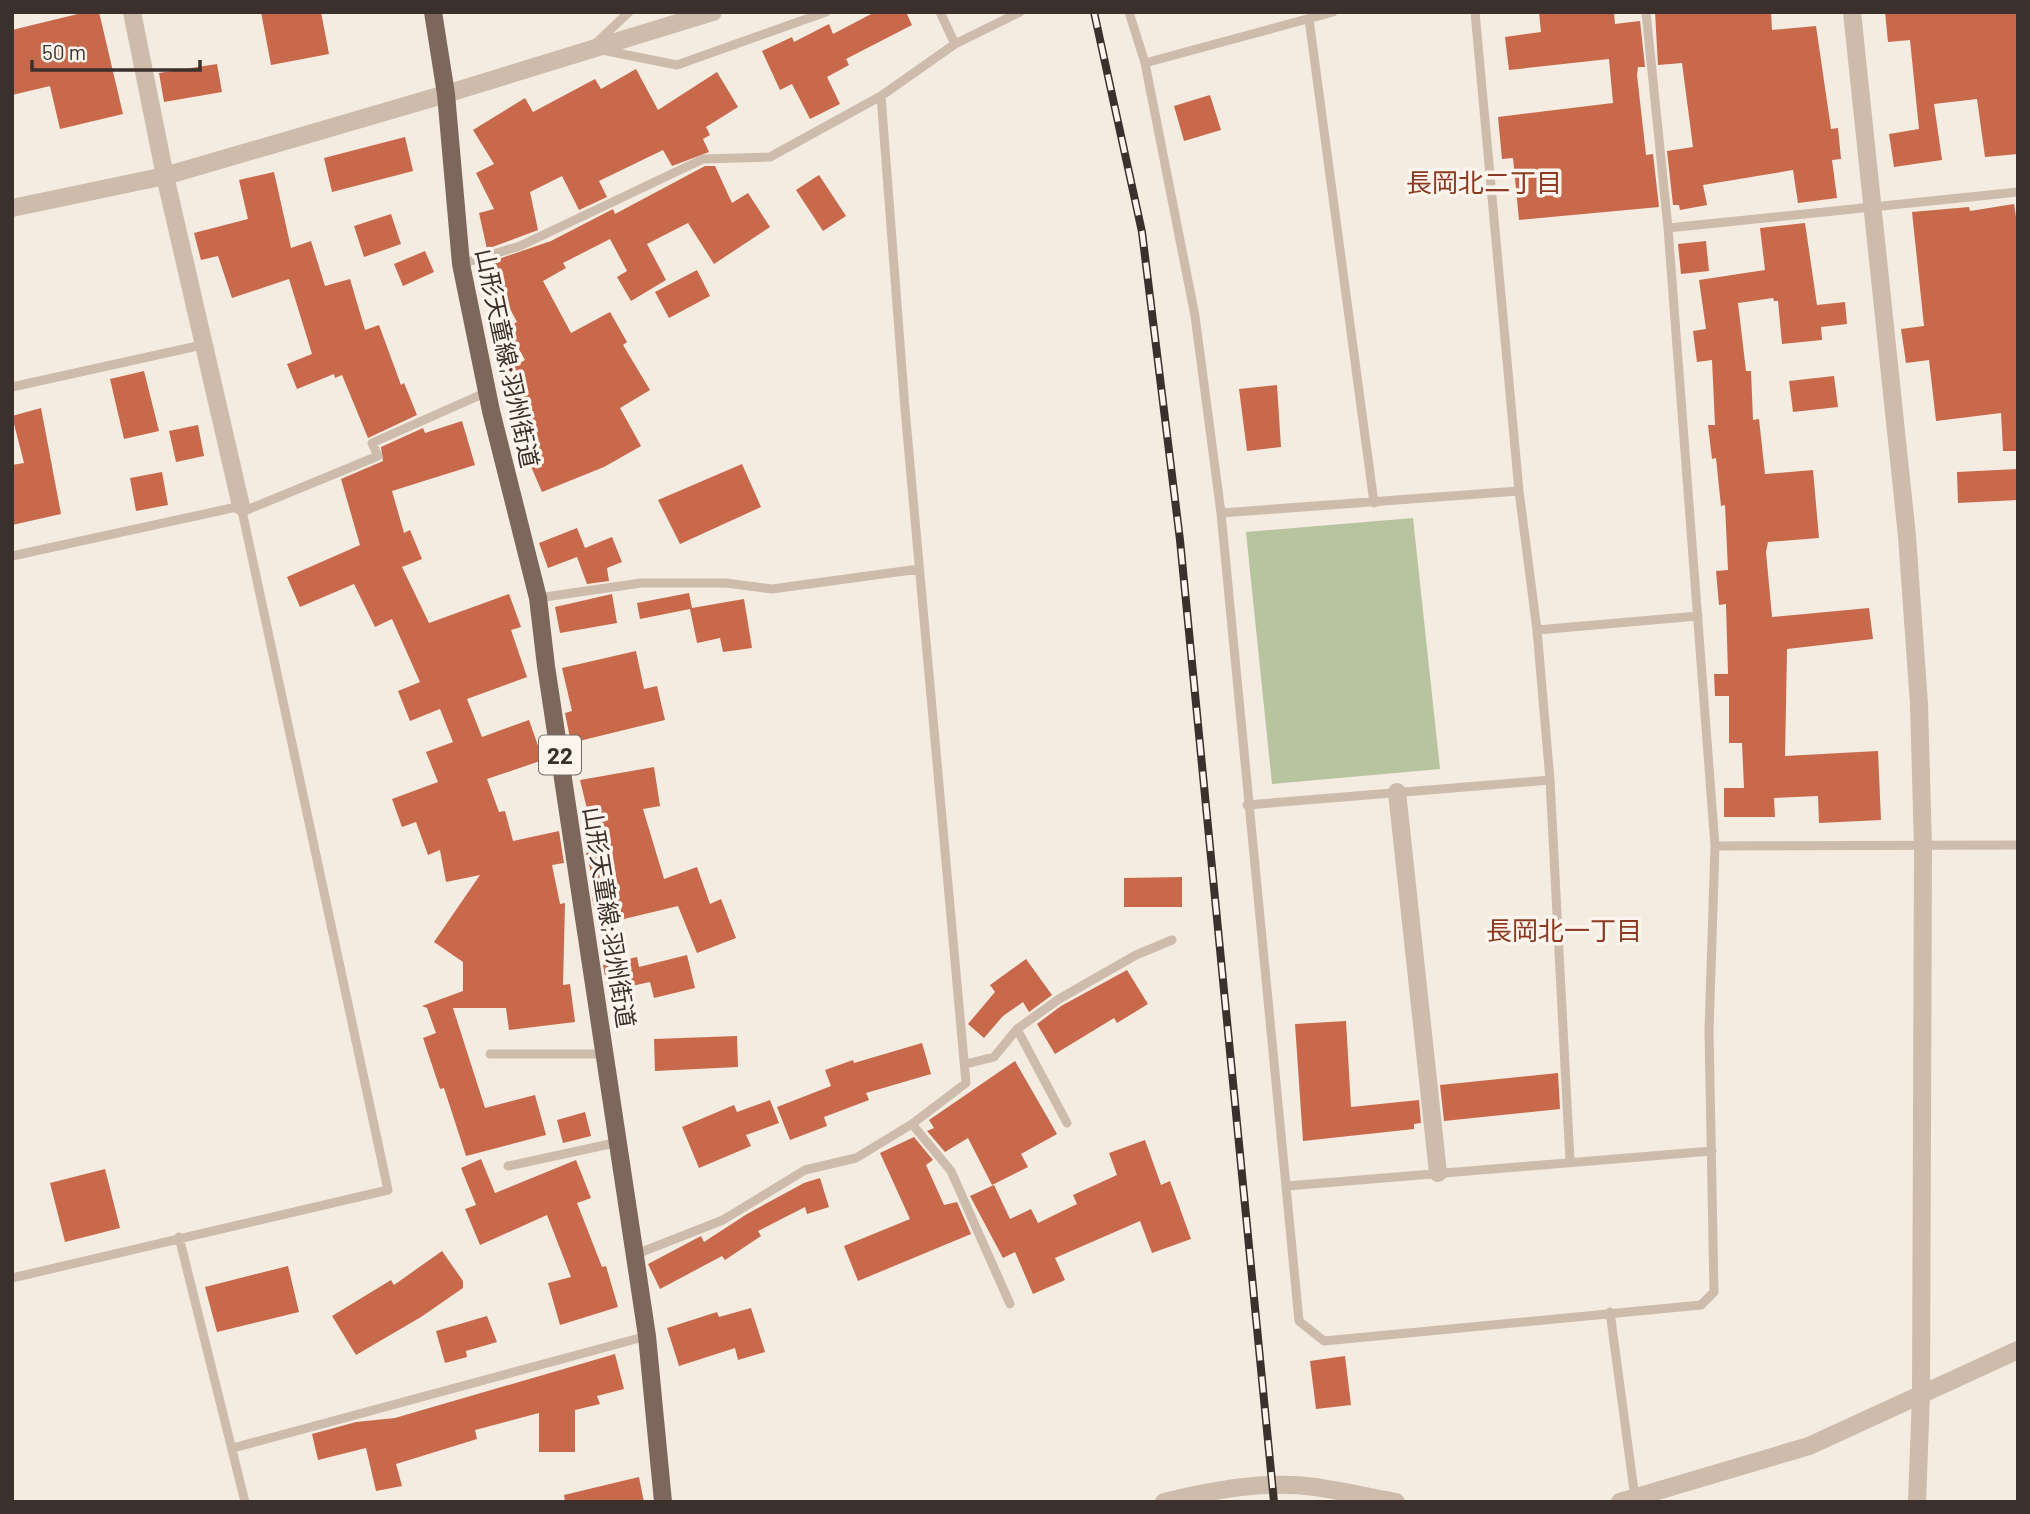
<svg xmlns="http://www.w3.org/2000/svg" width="2030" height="1514" font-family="Barlow,'Noto Sans JP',sans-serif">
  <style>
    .green { fill: #b8c4a0 }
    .building { fill: #c8694b }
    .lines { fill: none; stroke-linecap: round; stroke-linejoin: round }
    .service { stroke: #cdbbac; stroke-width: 9 }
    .minor { stroke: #cdbbac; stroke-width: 18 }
    .tertiary { stroke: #cdbbac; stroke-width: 18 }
    .primary { stroke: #7d675c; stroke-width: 18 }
    .rail-casing { stroke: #3b302b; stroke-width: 8 }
    .rail { stroke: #fbf5ee; stroke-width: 5; stroke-dasharray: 16; stroke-linecap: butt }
    .labels { text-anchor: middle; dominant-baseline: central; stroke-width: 7; stroke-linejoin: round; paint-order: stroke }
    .shield { fill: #fbf5ee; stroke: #756b66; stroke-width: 2 }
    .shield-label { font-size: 23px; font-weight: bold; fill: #3b302b }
    .street-label { font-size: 24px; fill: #3b302b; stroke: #fbf5ee }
    .neighbourhood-label { font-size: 26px; fill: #8c3b22; stroke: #fbf5ee }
  </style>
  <rect width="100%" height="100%" fill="#f4ebe1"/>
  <path class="green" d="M 1413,518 L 1440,769 L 1272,784 L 1246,532 Z"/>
  <path class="building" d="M 86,12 L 99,12 L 123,114 L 60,129 L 50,86 L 12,95 L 12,30 Z
    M 261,12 L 321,12 L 329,54 L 271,65 Z
    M 875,12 L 906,12 L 912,25 L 846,59 L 849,65 L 827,77 L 840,104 L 810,119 L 792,84 L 780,90 L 762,51 L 792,37 L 794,42 L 829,24 L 833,34 Z
    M 1539,12 L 1614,12 L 1615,24 L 1640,21 L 1645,67 L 1638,67 L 1637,75 L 1646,155 L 1653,154 L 1659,207 L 1519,220 L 1513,158 L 1502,159 L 1498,117 L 1613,103 L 1609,59 L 1509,70 L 1505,37 L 1541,32 Z
    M 1655,12 L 1771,12 L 1772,30 L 1816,26 L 1831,129 L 1838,128 L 1841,159 L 1832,160 L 1837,198 L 1798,203 L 1793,170 L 1703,185 L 1707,205 L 1680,210 L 1679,205 L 1673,205 L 1667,151 L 1693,147 L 1682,63 L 1658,65 Z
    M 1885,12 L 2016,12 L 2018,154 L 1985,157 L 1977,99 L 1934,104 L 1942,160 L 1894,167 L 1889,134 L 1919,129 L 1910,40 L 1888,42 Z
    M 217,64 L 222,92 L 164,102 L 159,73 Z
    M 636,69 L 658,110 L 717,72 L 738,107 L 706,127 L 710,135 L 703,139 L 709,152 L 672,166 L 663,150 L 599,181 L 607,197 L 579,210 L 562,176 L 530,192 L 538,230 L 487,249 L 479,213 L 494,209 L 476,173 L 494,164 L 473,130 L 525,98 L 533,112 L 595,79 L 601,89 Z
    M 1210,95 L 1221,130 L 1184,141 L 1174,106 Z
    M 405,137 L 413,171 L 332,192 L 324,158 Z
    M 705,166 L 715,166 L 732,203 L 748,193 L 770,227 L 714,264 L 688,223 L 647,244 L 666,280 L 631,301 L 617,277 L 627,271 L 610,239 L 563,263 L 566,268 L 543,281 L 571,333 L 610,312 L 627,342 L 623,345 L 650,390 L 620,408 L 641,446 L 604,467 L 542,492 L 529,462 L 536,459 L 511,410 L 522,404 L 504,372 L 525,360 L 507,328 L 517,322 L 489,269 L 490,262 L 551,241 L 613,209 L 615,214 Z
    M 274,172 L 291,248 L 311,241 L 325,286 L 350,279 L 365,330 L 379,325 L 401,385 L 404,383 L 417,415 L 368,438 L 342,375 L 335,378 L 334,374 L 297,389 L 287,364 L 312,354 L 289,279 L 232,298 L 218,256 L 201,260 L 194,233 L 248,219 L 239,180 Z
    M 819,175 L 846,216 L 823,231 L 796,190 Z
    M 2014,204 L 2018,229 L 2018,451 L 2003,451 L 2001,413 L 1936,421 L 1929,360 L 1906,363 L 1901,329 L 1924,326 L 1912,212 L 1969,207 L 1970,211 Z
    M 391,214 L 401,244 L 364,257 L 354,226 Z
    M 1805,223 L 1817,305 L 1845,302 L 1847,324 L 1821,327 L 1822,340 L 1782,344 L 1778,301 L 1774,301 L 1773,298 L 1738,303 L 1746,371 L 1751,371 L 1753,420 L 1759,419 L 1765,474 L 1813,470 L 1819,538 L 1768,542 L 1766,552 L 1772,617 L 1869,608 L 1873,639 L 1787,649 L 1785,756 L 1878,751 L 1881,820 L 1819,823 L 1818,796 L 1774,798 L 1775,817 L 1724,817 L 1724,788 L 1744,788 L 1742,743 L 1729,743 L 1729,696 L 1715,696 L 1714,674 L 1728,674 L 1726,604 L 1719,605 L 1716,571 L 1728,570 L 1725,505 L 1721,506 L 1716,458 L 1712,459 L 1708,425 L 1715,425 L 1712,360 L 1697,362 L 1693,331 L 1706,329 L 1699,280 L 1765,270 L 1760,228 Z
    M 1706,241 L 1709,271 L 1681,274 L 1678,244 Z
    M 425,251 L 434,272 L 403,286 L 394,264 Z
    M 697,270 L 710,296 L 669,318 L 655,292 Z
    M 144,371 L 159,431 L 124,439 L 110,379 Z
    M 1834,376 L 1838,407 L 1793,412 L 1789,381 Z
    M 1277,385 L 1281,447 L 1247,451 L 1239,389 Z
    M 41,408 L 61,514 L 12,525 L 12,465 L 24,463 L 12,416 Z
    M 462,421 L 475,465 L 392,491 L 404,533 L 410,530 L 422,559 L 402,567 L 429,623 L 509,594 L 521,627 L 511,630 L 527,677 L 467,699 L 482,737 L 529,720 L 543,760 L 487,779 L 499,812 L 505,811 L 513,841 L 559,831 L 564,863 L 552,865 L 560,904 L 565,903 L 563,985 L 570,984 L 575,1022 L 509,1030 L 506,1008 L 453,1008 L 485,1108 L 535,1095 L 546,1135 L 466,1156 L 444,1088 L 440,1089 L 423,1038 L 436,1033 L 427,1008 L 422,1006 L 463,991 L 463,962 L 434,942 L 480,875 L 446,882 L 440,850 L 428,855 L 416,822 L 402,827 L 392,799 L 438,782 L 426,752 L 453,742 L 440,709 L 410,721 L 398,691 L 420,682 L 392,619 L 375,627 L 354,584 L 300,607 L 287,577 L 360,545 L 341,479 L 383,461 L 381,447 L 423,428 L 425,433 Z
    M 198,425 L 204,456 L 176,462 L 169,431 Z
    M 742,464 L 761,507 L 680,544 L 658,500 Z
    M 2018,469 L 2018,500 L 1958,503 L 1957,472 Z
    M 162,472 L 168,505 L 136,511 L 130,478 Z
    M 577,528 L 585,548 L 612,537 L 622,562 L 607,568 L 609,581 L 587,584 L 577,557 L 548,568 L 539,543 Z
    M 689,593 L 692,608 L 744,599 L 752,648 L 723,652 L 720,638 L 697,643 L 690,609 L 640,619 L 637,603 Z
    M 612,594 L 617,623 L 560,633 L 555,607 Z
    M 636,651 L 644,689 L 657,686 L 665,720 L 571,743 L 565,713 L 572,711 L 562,668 Z
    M 654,767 L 660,806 L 643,809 L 664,879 L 697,867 L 710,904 L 721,899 L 736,938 L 697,953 L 678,906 L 599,925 L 592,898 L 597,895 L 586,853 L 597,850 L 580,780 Z
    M 1182,877 L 1182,907 L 1124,907 L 1124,878 Z
    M 687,955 L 695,988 L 654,998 L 650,982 L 608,991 L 603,965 L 637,957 L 639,967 Z
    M 1026,959 L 1052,995 L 1029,1012 L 1023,1002 L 1003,1016 L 984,1038 L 968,1024 L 995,992 L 990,985 Z
    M 1127,970 L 1148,1004 L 1117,1023 L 1114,1018 L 1055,1054 L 1037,1024 L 1061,1006 Z
    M 1346,1021 L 1351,1107 L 1419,1100 L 1421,1123 L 1414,1124 L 1414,1129 L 1303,1141 L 1295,1024 Z
    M 737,1036 L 738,1067 L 655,1071 L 654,1039 Z
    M 922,1043 L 931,1074 L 866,1093 L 869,1100 L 824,1117 L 827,1126 L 790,1140 L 777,1107 L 831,1086 L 825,1070 L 853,1060 L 854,1063 Z
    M 1015,1061 L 1057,1134 L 1021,1154 L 1028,1167 L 992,1185 L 968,1138 L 945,1152 L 927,1131 L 934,1128 L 929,1120 Z
    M 1558,1073 L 1560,1109 L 1444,1121 L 1440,1085 Z
    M 770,1100 L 779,1123 L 746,1135 L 751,1146 L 699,1168 L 682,1127 L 734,1105 L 737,1112 Z
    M 585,1112 L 591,1136 L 563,1143 L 557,1120 Z
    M 914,1137 L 933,1160 L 926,1165 L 944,1205 L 957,1202 L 971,1234 L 858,1281 L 844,1246 L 910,1219 L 880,1153 Z
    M 1145,1140 L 1161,1185 L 1170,1181 L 1191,1239 L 1152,1253 L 1140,1221 L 1055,1258 L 1065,1280 L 1033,1294 L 1015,1252 L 1003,1258 L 970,1196 L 994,1185 L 1010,1219 L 1031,1209 L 1038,1223 L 1077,1204 L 1073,1195 L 1117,1175 L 1109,1153 Z
    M 481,1159 L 495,1193 L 576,1160 L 591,1198 L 577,1203 L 602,1267 L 606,1266 L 618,1307 L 560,1325 L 548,1283 L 571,1277 L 547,1215 L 480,1245 L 465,1209 L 476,1205 L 461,1168 Z
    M 105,1169 L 120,1228 L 65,1242 L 50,1183 Z
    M 820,1178 L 829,1207 L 807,1214 L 805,1207 L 758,1231 L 761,1236 L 725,1260 L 722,1256 L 660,1289 L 648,1264 L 701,1236 L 704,1242 L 747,1214 L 804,1183 Z
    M 442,1251 L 463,1281 L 463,1288 L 421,1317 L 356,1355 L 332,1316 L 391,1280 L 394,1285 Z
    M 288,1266 L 299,1312 L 217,1332 L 205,1287 Z
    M 751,1308 L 765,1352 L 738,1360 L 735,1348 L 679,1366 L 667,1328 L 717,1312 L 719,1317 Z
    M 487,1316 L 497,1342 L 466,1351 L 467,1357 L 445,1363 L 436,1331 Z
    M 615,1354 L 624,1389 L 597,1396 L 600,1404 L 575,1410 L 575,1452 L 539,1452 L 539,1413 L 475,1430 L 477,1439 L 396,1464 L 402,1486 L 376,1491 L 366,1448 L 318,1460 L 312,1434 L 356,1422 L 395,1418 Z
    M 1345,1356 L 1351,1405 L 1316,1409 L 1310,1361 Z
    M 639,1477 L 644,1502 L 565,1502 L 564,1495 Z"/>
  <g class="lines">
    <path class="service" d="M 940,12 L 955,44
      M 1129,12 L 1145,63 L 1333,12
      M 1475,12 L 1519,491 L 1537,630 L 1550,780 L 1570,1161
      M 1309,19 L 1374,503
      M 594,45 L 629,12
      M 602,50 L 677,65 L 826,12
      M 1145,63 L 1195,316 L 1221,513
      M 1668,228 L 2018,192
      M 461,264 L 520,246 L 703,159 L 770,157 L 881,96 L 955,44 L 1020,12
      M 12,387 L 202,345
      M 1519,491 L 1221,513 L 1299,1321 L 1324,1341 L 1701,1305 L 1714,1292 L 1709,1031 L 1715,846 L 1668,228 L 1646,12
      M 242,512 L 378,456 L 372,443 L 487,392
      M 12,556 L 241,506 L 388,1190 L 12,1278
      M 538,598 L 641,583 L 726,583 L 772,589 L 919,569
      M 1537,630 L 1698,616
      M 1247,805 L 1550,780
      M 1715,846 L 2018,845
      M 1017,1029 L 1067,1123
      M 490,1054 L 607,1054
      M 966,1064 L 994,1057 L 1017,1029 L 1059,999 L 1136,955 L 1172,940
      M 912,1124 L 951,1171 L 1010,1304
      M 508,1166 L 619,1142
      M 1287,1186 L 1712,1151
      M 179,1237 L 245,1502
      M 634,1255 L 723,1220 L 805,1170 L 856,1158 L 912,1124 L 966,1083 L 905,409 L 881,96
      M 1610,1312 L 1635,1498
      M 233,1448 L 647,1336"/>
    <path class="minor" d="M 132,12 L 165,176 L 241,506
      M 12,208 L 165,176 L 446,94
      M 1397,792 L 1438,1173
      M 1164,1502 C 1213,1490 1265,1480 1315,1487 C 1342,1491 1369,1497 1396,1502
      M 1620,1502 L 1809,1446 L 2018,1350"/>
    <path class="tertiary" d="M 1852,12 L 1907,536 L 1919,704 L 1923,847 L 1921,1395 L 1917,1502
      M 446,94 L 713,12"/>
    <path class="primary" d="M 433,12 L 446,94 L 461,264 L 491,411 L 538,598 L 546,666 L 647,1336 L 663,1502"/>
    <defs>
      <path id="rail" d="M 1094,12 L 1142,232 L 1180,540 L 1274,1502"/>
    </defs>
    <use href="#rail" class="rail-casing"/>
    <use href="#rail" class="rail"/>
  </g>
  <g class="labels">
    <rect class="shield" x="539" y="735.5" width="42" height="39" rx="5"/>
    <g class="shield-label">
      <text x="560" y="755">22</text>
    </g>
    <g class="street-label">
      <text transform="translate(508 358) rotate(78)">山形天童線;羽州街道</text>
      <text transform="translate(610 917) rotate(81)">山形天童線;羽州街道</text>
    </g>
    <g class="neighbourhood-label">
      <text x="1484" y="181">長岡北二丁目</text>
      <text x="1564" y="929">長岡北一丁目</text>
    </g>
  </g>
  <rect width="2030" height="1514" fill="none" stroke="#3b302b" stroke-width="28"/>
  <path d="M32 60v10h168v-10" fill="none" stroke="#3b302b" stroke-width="3.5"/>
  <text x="42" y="60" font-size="21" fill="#3b302b" stroke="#fbf5ee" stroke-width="5" paint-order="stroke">50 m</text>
</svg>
